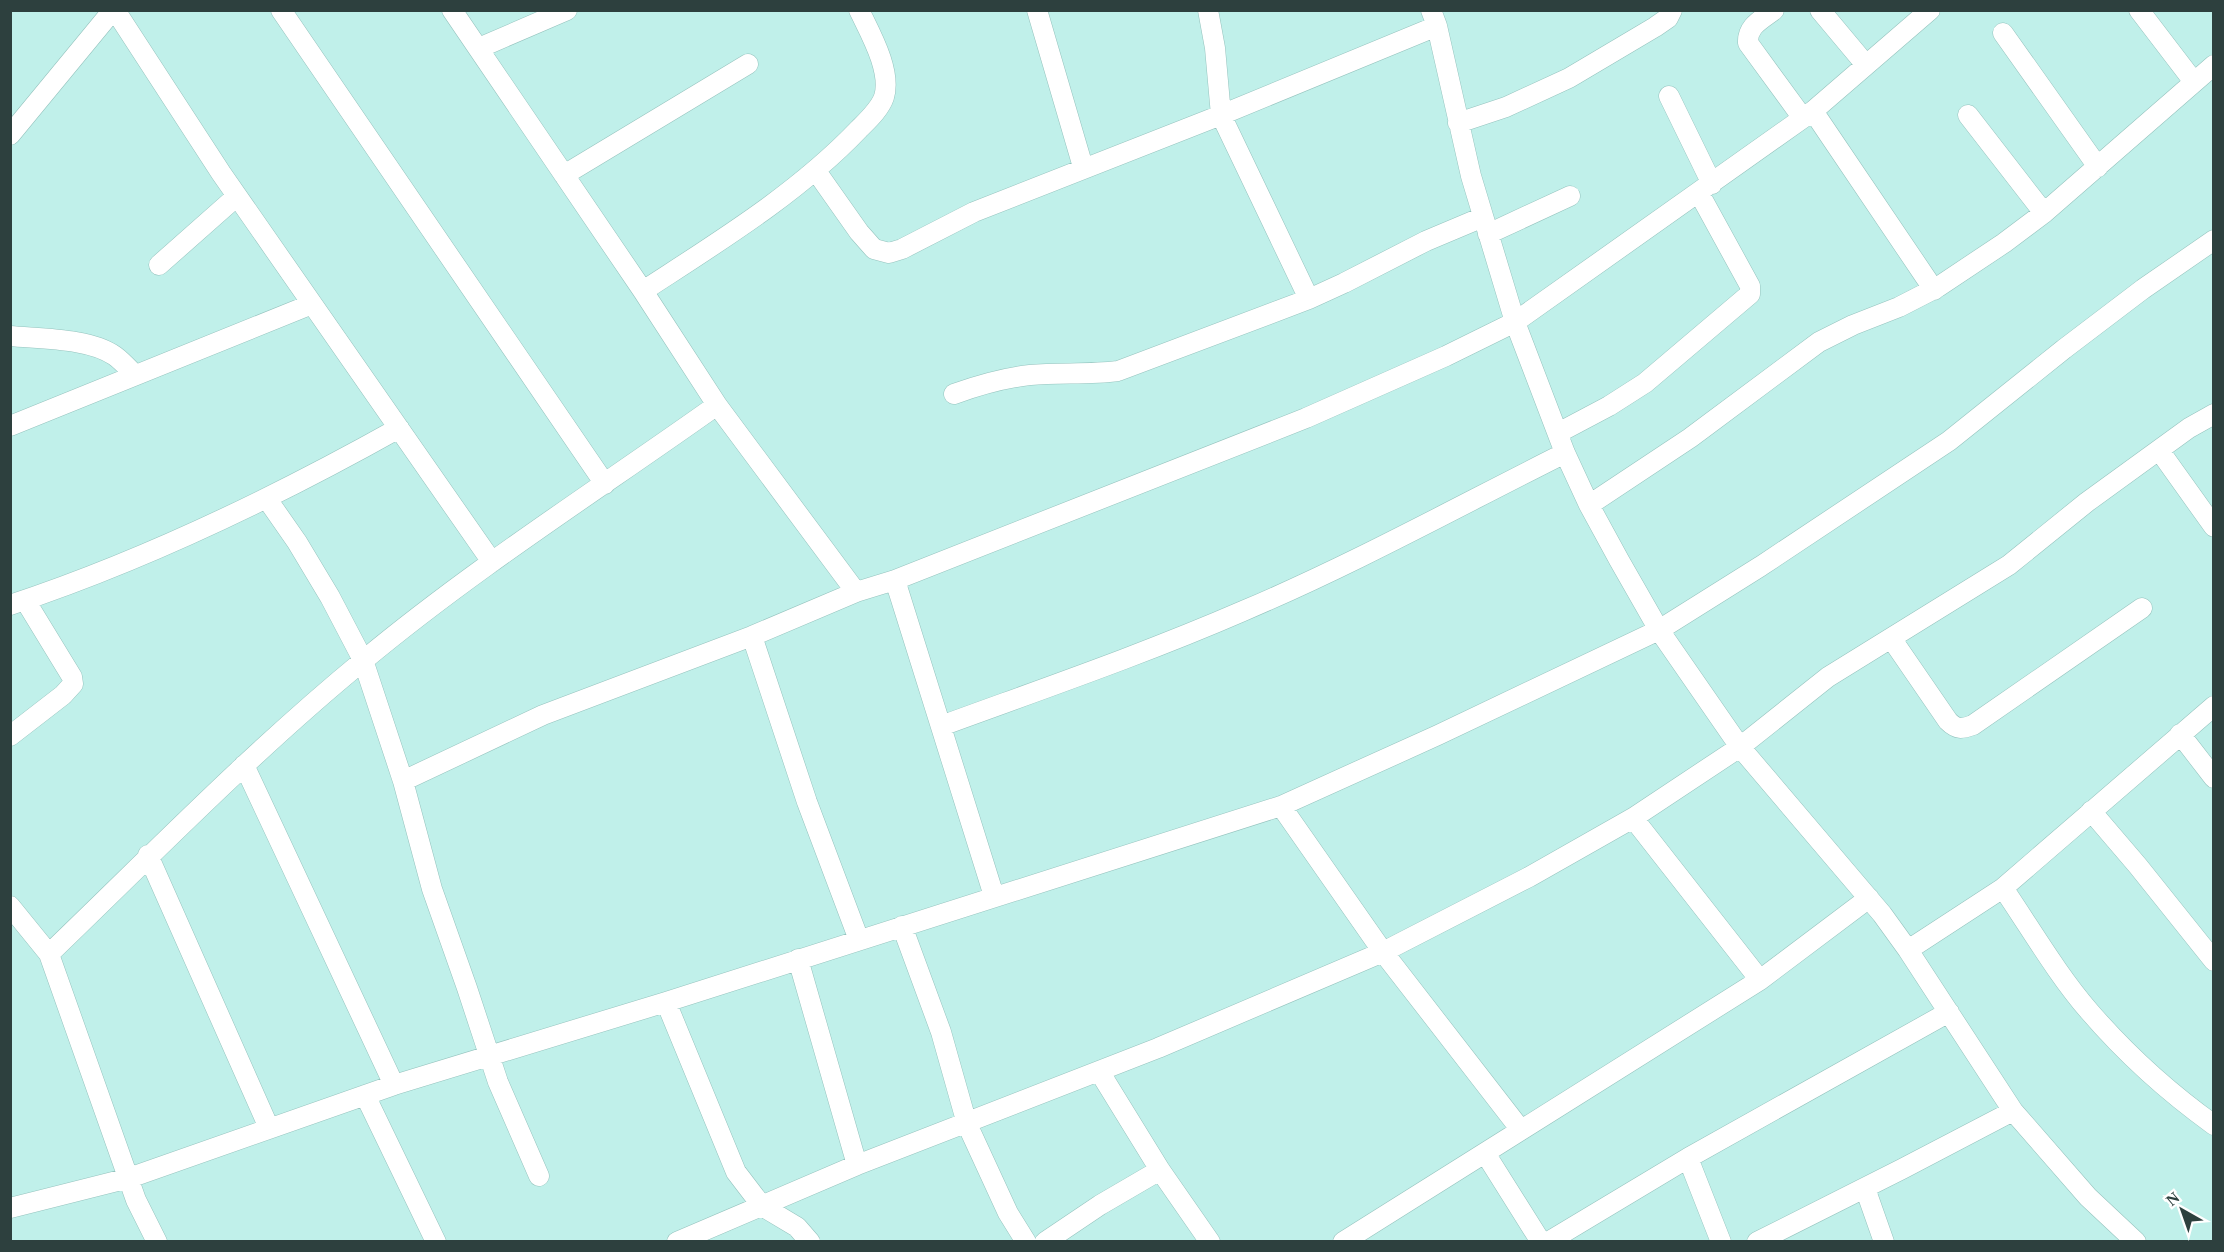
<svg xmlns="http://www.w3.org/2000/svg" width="2224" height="1252" font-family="Georgia,serif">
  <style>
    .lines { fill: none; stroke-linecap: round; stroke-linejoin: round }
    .minor-casing { stroke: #95c3be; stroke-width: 21 }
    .minor { stroke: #fff; stroke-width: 20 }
  </style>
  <rect width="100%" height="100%" fill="#c0f0ea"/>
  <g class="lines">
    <defs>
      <path id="minor" d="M 115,10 L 221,173 L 492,562
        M 281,10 L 605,484
        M 452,10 L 643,291 L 717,405 L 856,592
        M 1037,10 L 1083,167
        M 1208,10 L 1215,48 L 1221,115 L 1309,299
        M 1431,10 L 1437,26 L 1471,176 L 1515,322 L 1565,453 L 1589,505 L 1619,560 L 1659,630 L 1740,747 L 1882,914 L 1908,950 L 2013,1111 L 2088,1197 L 2136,1242
        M 1774,10 C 1761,20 1747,26 1748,43 L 1802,117
        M 1820,10 L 1866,65
        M 2139,10 L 2194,82
        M 2003,33 L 2098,167
        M 479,48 L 567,10
        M 1669,96 L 1712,184
        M 1813,111 L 1934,290
        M 1968,115 L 2044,213
        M 1458,123 L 1506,107 L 1569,78 L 1655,27 L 1668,18 L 1672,10
        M 10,135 L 113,10
        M 816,171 L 859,232 L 874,249 L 889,253 L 902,249 L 974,212 L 1221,115 L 1437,26
        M 564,175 L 748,64
        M 1488,234 L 1570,196
        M 159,265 L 237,196
        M 643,291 C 718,242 797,194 859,129 C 868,120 880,109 884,97 C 892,71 870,33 859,10
        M 10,336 C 40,339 90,338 115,356 C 122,361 129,369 135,375
        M 954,394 C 979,385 1003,378 1030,375 C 1059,372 1088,375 1118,371 L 1309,299 L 1344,283 L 1426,241 L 1483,217
        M 10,426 L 312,304
        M 1558,433 L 1609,406 L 1645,383 L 1750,294 L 1750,286 L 1699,193
        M 2159,450 L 2214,527
        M 267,499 L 297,542 L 330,597 L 363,660 L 403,781 L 432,889 L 467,988 L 498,1082 L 539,1176
        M 1589,505 L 1690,438 L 1819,342 L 1853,325 L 1899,307 L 1938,287 L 2004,243 L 2044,213 L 2214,65
        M 895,580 L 994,896
        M 10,605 C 146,560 274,498 399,428
        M 752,636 L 807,802 L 859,940
        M 1891,638 L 1948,721 C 1957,730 1962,729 1973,725 L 2142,608
        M 941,726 C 1042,689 1144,654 1243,611 C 1352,565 1459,506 1565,453
        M 2180,734 L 2214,778
        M 10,736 L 63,695 L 73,684 L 72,677 L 25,600
        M 244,765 L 394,1085
        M 403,781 L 543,715 L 752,636 L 856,592 L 895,580 L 1306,418 L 1446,356 L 1515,322 L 1813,111 L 1930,10
        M 1281,806 L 1383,952 L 1521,1130
        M 2091,811 L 2138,866 L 2214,961
        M 1633,818 L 1760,980
        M 148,855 L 269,1128
        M 2003,888 C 2031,929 2057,974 2089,1011 C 2126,1054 2168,1092 2214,1125
        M 10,906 L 49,954 L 136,1200 L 157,1242
        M 902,926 L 941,1032 L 967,1124 L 1008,1213 L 1026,1242
        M 1908,950 L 2003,888 L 2214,706
        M 49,954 C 153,854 253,751 364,660 C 476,567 599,489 717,405
        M 798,959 L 857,1165
        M 666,1002 L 736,1172 L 762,1206 L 797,1227 L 810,1242
        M 1099,1071 L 1160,1170 L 1210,1242
        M 365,1095 L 436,1242
        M 1485,1153 L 1541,1242
        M 1688,1158 L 1721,1242
        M 1865,1188 L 1884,1242
        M 10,1208 L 129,1178 L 394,1085 L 666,1002 L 1281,806 L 1438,735 L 1659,630 L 1761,566 L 1949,441 L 2064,349 L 2143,289 L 2214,240
        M 677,1242 L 857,1165 L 1158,1048 L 1383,952 L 1529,877 L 1633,818 L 1740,747 L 1828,677 L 2009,565 L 2087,502 L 2189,428 L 2214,414
        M 1045,1242 L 1100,1205 L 1160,1170
        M 1343,1242 L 1760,980 L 1869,898
        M 1548,1242 L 1688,1158 L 1949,1012
        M 1757,1242 L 1902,1169 L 2013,1111"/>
    </defs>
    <use href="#minor" class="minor-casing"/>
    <use href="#minor" class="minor"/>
  </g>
  <rect width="2224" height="1252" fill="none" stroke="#2d403e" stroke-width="24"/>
  <g transform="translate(2182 1210) rotate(320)" stroke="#ffffff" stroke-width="4.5" paint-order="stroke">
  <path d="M0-4.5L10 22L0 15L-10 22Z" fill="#2d403e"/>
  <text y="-9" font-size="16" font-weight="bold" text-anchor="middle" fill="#2d403e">N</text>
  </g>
</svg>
